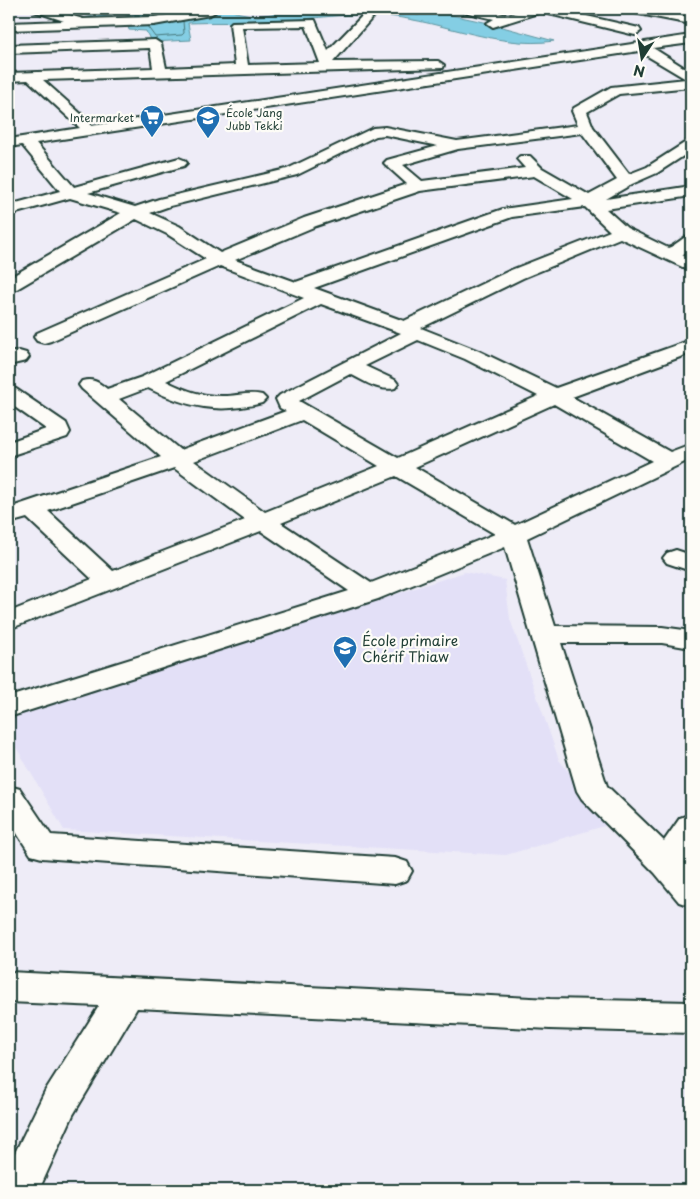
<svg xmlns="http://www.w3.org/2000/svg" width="700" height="1199" font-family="'Playpen Sans',sans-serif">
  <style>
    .built { fill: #e3e0f7 }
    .water { fill: #84cee4; stroke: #5c949e }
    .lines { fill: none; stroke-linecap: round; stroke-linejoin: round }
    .shore { stroke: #47777a; stroke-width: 1 }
    .minor-casing { stroke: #1f3d34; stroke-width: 4 }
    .minor { fill: #fdfcf7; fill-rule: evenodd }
    .labels { text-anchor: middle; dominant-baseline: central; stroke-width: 4.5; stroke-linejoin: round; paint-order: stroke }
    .far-poi-label { font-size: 11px; fill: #1f3d34; stroke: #fdfcf7; text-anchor: start }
    .poi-label { font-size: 14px; fill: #1f3d34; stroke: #fdfcf7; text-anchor: start }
  </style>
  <rect width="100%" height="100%" fill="#eeecf7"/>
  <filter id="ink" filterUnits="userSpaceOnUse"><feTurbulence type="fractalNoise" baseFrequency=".02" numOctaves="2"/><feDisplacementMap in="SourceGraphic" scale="10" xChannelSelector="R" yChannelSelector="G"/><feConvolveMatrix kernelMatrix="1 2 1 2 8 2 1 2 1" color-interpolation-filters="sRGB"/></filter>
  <g filter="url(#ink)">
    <path class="built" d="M 465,572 L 505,580 L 510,619 L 559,760 L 611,824 L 506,855 L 64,830 L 9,735 L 9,719 Z"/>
    <path class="water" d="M 155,9 L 178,14 L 192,10 L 191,9 L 231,9 L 235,12 L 257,16 L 279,13 L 408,9 L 442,13 L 484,22 L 554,41 C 496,50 434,17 374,15 C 338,13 301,21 264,22 C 239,23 213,22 188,23 L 191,40 L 151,42 L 146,31 L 129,30 L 128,26 L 105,24 L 82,18 L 101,15 L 118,18 Z"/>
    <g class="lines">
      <path class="shore" d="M 342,9 L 345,11 L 374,10 L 419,15 L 421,9
        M 147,26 L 155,37 L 182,35 L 184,33 L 183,21"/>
      <defs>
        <path id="minor" d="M 32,9 L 49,9 L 83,19 L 154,17 L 207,9 L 220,9 L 210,15 L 154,25 L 9,30 L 9,23 L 64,21 L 34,11 Z
          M 457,9 L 479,9 L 508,15 L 527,9 L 556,9 L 639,28 L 641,31 L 635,35 L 541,12 L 493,27 L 487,23 L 494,19 L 459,11 Z
          M 623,9 L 645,9 L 691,17 L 691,24 L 629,12 Z
          M 368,13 L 374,16 L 372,18 L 333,62 L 438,61 L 444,65 L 443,68 L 43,80 L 90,122 L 91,126 L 691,35 L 691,43 L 653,48 L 691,72 L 691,87 L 619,94 L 587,112 L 593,127 L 629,174 L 647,167 L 686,142 L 691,141 L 691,151 L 657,173 L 632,184 L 606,199 L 691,186 L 691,196 L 606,209 L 627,228 L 668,248 C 677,245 682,237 691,235 L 691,249 L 682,255 L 691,259 L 691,271 L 620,238 L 523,278 L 421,328 L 479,351 L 556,388 L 691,340 L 691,353 L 572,397 L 670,452 L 691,444 L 691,459 L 527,538 L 555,626 L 662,627 L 691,631 L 691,648 L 662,643 L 561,643 L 607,786 L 664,841 L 680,818 L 691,814 L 691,852 L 685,863 L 691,870 L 691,906 L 679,902 L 655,873 L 582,799 L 577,791 L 505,547 L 378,599 L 9,717 L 9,697 L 349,591 L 261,531 L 9,629 L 9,612 L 92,579 L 27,518 L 9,523 L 9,508 L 161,457 L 82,389 L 79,385 L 82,381 C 93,378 98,382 107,389 L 142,377 L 304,298 L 220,266 L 51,341 L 44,343 L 37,341 L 34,337 L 37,333 L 206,259 L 167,234 L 136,219 L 15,290 L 9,291 L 9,278 L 121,213 L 70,198 L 9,215 L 9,205 L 60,191 L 22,145 L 9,147 L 9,139 L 80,128 L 28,80 L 9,81 L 9,73 L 153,68 L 150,48 L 9,53 L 9,45 L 155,40 L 161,44 L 166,68 L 235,65 L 230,24 L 232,22 L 315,20 L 328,51 L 364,14 ZM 306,26 L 320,63 L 248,65 L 242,27 ZM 639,51 L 686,79 L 611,87 L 574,108 L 572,111 L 578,125 L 457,141 L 385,127 L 373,128 L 287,169 L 159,199 L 135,207 L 88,193 L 184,166 L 187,163 L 184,160 L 179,158 L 74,187 L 36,143 ZM 582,133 L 617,180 L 589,195 L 542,168 L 530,156 L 520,156 L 517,159 L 525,168 L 422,181 L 403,165 L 458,149 ZM 385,135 L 438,146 L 387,160 L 384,163 L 387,166 L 407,184 L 304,218 L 220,253 L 179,226 L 150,213 L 170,206 L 297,175 L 376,136 ZM 534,176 L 573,199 L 503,209 L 296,282 L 235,260 L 316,226 L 420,191 ZM 585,207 L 610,231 L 511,270 L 404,321 L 314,288 L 512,217 ZM 321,304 L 401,333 L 280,395 L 276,399 L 280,408 L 286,411 L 180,450 L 119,399 L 148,388 C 188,408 219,414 262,403 L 266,399 L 262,395 C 251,392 239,395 227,396 C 203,397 186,391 166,381 ZM 418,340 L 465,359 L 538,396 L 398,458 L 299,401 L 350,374 C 364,381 380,392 395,388 L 398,384 L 395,380 L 365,366 ZM 554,404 L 652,461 L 515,525 L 415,467 ZM 302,420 L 379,466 L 265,512 L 194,461 ZM 174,468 L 245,520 L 113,571 L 48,511 ZM 396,476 L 495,534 L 371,583 L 281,523 Z
          M 19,351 L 26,353 L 29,357 L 26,361 L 9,365 L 9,353 Z
          M 9,387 L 16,389 L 66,423 L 70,432 L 67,437 L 9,456 L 9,442 L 46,429 L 9,403 Z
          M 676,550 L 691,555 L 691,571 L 667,563 L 663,558 L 667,553 Z
          M 9,786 L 20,789 L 51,835 L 395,858 L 407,862 L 412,871 L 407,880 L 395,884 L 42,858 L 31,855 L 9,821 Z
          M 9,972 L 550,999 L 691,1002 L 691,1033 L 550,1029 L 137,1008 L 73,1115 L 39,1190 L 9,1190 L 9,1165 L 45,1091 L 99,1006 L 9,1002 Z"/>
      </defs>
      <use href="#minor" class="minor-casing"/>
      <use href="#minor" class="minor"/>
    </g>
  </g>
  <defs>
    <symbol id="supermarket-pin" viewBox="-11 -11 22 30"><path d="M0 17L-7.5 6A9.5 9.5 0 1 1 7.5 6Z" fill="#1f6fb2" stroke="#fdfcf7"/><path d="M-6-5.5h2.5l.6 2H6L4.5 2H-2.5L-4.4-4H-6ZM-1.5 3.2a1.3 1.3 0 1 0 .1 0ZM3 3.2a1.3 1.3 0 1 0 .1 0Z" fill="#fff"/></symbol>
    <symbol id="school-pin" viewBox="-11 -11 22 30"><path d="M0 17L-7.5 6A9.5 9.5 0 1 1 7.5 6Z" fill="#1f6fb2" stroke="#fdfcf7"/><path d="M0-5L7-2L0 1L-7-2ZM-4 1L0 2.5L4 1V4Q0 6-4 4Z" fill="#fff"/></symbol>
  </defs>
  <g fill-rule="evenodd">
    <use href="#supermarket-pin" x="138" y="103" width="28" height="38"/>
    <use href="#school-pin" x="194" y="104" width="28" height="38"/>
    <use href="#school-pin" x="331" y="634" width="28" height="38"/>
  </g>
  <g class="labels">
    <g class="far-poi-label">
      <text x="226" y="112">École Jang<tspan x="226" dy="13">Jubb Tekki</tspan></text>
      <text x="134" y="117" text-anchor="end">Intermarket</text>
    </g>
    <g class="poi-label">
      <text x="362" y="640">École primaire<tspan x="362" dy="16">Chérif Thiaw</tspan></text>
    </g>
  </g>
  <rect width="700" height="1199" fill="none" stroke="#fdfcf7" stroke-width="30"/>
  <rect x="15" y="15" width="670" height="1169" fill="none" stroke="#1f3d34" stroke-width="2" filter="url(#ink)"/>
  <g transform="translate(642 58) rotate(192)" stroke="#fdfcf7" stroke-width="4" paint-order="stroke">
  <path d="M0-4L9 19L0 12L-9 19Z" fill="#1f3d34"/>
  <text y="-8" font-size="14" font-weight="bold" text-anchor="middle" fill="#1f3d34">N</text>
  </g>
</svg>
